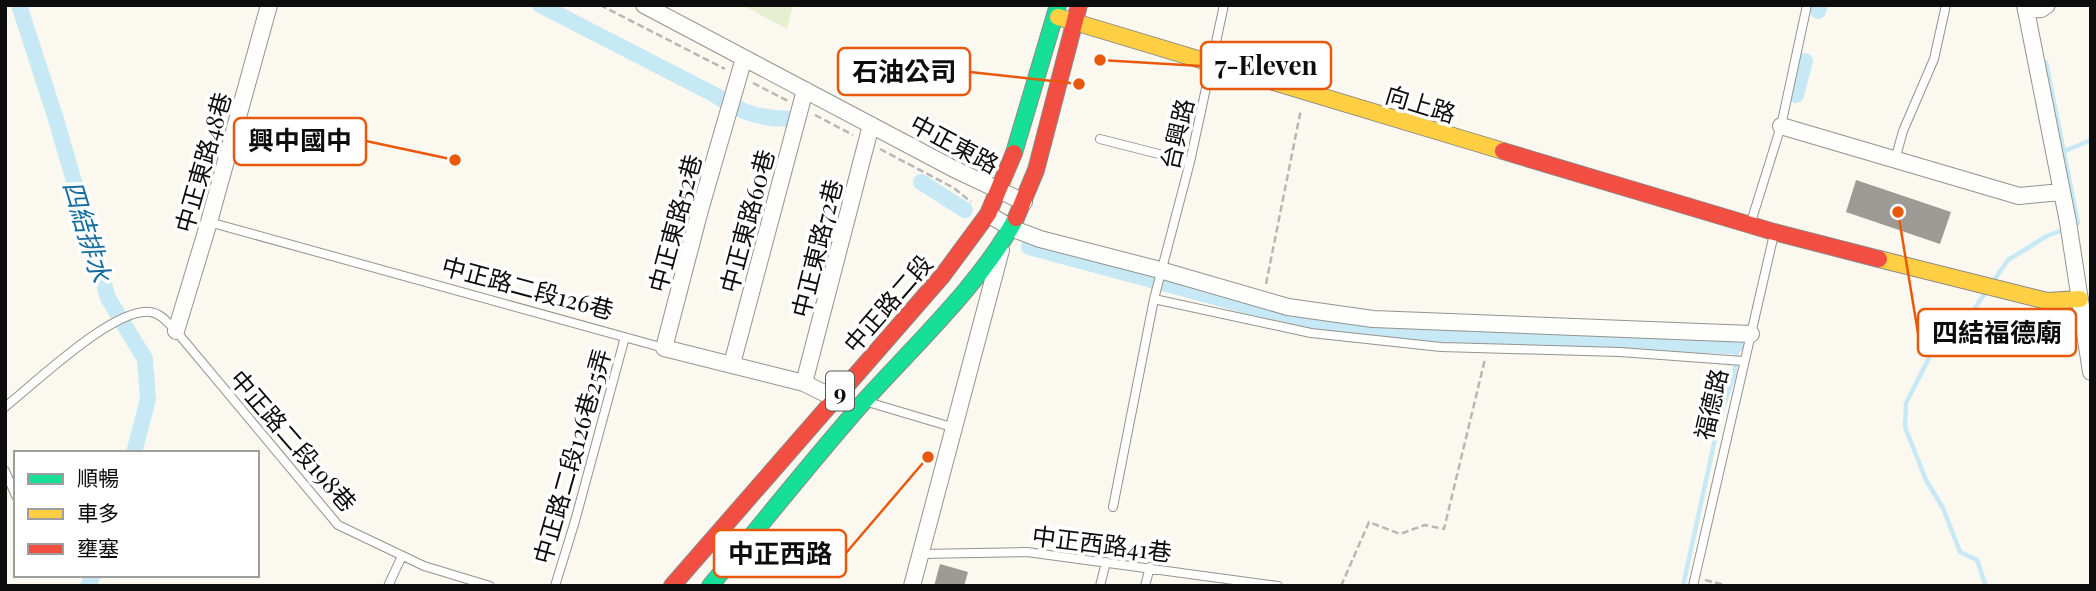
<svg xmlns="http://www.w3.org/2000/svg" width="2096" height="591" font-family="'Playfair Display','Noto Sans TC',serif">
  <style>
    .green { fill: #e6f0d0 }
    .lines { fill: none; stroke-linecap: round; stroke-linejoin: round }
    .stream { stroke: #c6e9f5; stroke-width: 4.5 }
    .canal { stroke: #c6e9f5; stroke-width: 16 }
    .building { fill: #9e9a96 }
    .lane-casing { stroke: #94938f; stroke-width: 10 }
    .street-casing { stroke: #94938f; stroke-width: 18 }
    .fast-casing { stroke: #8b8986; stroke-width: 18 }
    .slow-casing { stroke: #8b8986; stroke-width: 18 }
    .jam-casing { stroke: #8b8986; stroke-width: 18 }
    .path { stroke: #b8b7b6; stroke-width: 2.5; stroke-dasharray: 7 3.5; stroke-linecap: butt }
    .lane { stroke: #fefefd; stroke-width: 8 }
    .street { stroke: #fefefd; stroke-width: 16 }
    .fast { stroke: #16e098; stroke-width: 16 }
    .slow { stroke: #ffcf43; stroke-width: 16 }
    .jam { stroke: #f24e42; stroke-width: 16 }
    .labels { text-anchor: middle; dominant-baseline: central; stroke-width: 7; stroke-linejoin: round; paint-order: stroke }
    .shield { fill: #fff; stroke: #565656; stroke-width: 2 }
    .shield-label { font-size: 23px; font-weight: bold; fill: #0d0d0d }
    .street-label { font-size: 24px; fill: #0d0d0d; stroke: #fff }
    .water-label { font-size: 26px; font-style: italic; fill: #146ea0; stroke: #fff }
    .leader { fill: none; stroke: #e8590c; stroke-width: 2.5 }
    .callout-dot { fill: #e8590c; stroke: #fff; stroke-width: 2.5 }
    .callout { fill: #fff; stroke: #e8590c; stroke-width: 2.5 }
    .callout-label { font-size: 26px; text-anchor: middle; font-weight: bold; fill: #0d0d0d }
  </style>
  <rect width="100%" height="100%" fill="#fbf8f0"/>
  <path class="green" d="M 742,5 L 793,5 L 787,29 Z"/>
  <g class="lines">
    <path class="stream" d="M 2046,62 L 2078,223 L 2073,226
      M 2065,151 L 2091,140
      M 1994,280 L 2008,260 L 2047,236 L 2065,229
      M 1166,284 L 1165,288 L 1256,313 L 1261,317 L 1318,330
      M 1985,293 L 1969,317 L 1948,321 L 1906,403 L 1905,427 L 1926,480 L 1943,508 L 1960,552 L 1977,560 L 1986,586
      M 1403,339 L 1731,352 L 1737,352 L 1737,344
      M 1683,586 L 1720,416 L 1734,375 L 1737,352"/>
    <path class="canal" d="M 19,5 L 55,116 L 108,298 L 145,359 L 148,399 L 134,453
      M 540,5 L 715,95 C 741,112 756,118 789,119
      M 1818,11 L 1820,5
      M 1796,95 L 1805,61
      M 921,182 L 965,210
      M 1029,247 L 1285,316 L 1347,328 L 1737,344 L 1738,340
      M 88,586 L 93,575"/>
  </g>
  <path class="building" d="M 1856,180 L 1951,212 L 1940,244 L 1846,212 Z
    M 940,564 L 968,572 L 964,586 L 934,586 Z"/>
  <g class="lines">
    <defs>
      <path id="lane" d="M 1100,139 L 1190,162
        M 1895,160 L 1903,131 L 1934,59 L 1946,5
        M 209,222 L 664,348
        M 1751,222 L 1781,126 L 1807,5
        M 1154,299 L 1190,162 L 1224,5
        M 871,403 L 955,428
        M 5,407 C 34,384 114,307 150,312 C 161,313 169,324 176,331 L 338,525 L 424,566 L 490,586
        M 5,471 L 16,496
        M 1113,507 L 1154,299 L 1311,333 L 1441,347 L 1620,352 L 1743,361
        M 921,554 L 1027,552 L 1278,586
        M 388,586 L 402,556
        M 555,586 L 575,521 L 625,337
        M 1100,586 L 1106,562
        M 1145,586 L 1150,567
        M 1693,586 L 1774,234"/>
      <path id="street" d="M 644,5 L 954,169 L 1024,202
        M 2025,5 L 2068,222 L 2091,372
        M 2026,10 L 2041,9 L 2047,5
        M 744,58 L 700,210 L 664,348 L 804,383 L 834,398
        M 1781,126 L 2019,196 L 2061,192
        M 988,214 L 1011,228 L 1040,239 L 1160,270 L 1288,307 L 1373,319 L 1751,334
        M 176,331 L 209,222 L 269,5
        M 732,364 L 805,90
        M 804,383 L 871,125
        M 912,586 L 1001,250"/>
      <path id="fast" d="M 1014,153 L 1058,5
        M 710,586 C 762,524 813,459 867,398 C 915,345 983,281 1016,218"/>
      <path id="slow" d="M 1058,17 L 1503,151
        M 1879,259 L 2047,301 L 2080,299"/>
      <path id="jam" d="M 1503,151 L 1774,232 L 1879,259
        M 1016,218 L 1036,170 L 1079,5
        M 672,586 L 943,275 L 988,214 L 1014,153"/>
    </defs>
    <use href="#lane" class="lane-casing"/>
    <use href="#street" class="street-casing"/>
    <use href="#fast" class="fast-casing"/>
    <use href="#slow" class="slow-casing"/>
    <use href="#jam" class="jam-casing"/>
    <path class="path" d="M 600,5 L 725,69
      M 753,83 L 788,101
      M 815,115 L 853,135
      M 880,149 L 954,188 L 971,202
      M 1266,284 L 1301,109
      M 1705,580 L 1729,586
      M 1341,586 L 1369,522 L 1400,534 L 1425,525 L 1444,529 L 1485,359"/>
    <use href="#lane" class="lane"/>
    <use href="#street" class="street"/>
    <use href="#fast" class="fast"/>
    <use href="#slow" class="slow"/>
    <use href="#jam" class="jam"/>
  </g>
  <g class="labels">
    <rect class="shield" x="826" y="371.5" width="28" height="39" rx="5"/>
    <g class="shield-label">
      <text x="840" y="391">9</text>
    </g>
    <g class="street-label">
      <text transform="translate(1421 103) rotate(17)">向上路</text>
      <text transform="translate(1176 134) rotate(-77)">台興路</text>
      <text transform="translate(955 143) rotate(28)">中正東路</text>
      <text transform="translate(202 162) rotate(-74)">中正東路48巷</text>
      <text transform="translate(746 221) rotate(-75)">中正東路60巷</text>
      <text transform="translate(674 223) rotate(-75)">中正東路52巷</text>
      <text transform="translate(816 248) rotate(-76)">中正東路72巷</text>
      <text transform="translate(528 287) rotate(15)">中正路二段126巷</text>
      <text transform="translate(887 303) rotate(-49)">中正路二段</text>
      <text transform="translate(1710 404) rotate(-77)">福德路</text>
      <text transform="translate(294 440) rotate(49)">中正路二段198巷</text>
      <text transform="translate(571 456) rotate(-74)">中正路二段126巷25弄</text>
      <text transform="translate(1102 543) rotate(7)">中正西路41巷</text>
    </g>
    <g class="water-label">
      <text transform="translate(88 231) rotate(73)">四結排水</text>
    </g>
  </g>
  <path class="leader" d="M1100 60L1201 66M1079 84L970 72M455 160L366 141M1898 212L1918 333M928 457L846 553"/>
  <g class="callout-dot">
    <circle cx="1100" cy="60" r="7"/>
    <circle cx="1079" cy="84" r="7"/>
    <circle cx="455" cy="160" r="7"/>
    <circle cx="1898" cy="212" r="7"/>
    <circle cx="928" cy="457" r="7"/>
  </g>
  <g class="callout">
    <rect x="1201" y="42" width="130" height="47" rx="7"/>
    <rect x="838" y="48" width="132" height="47" rx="7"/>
    <rect x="234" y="118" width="132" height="47" rx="7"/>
    <rect x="1918" y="309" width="158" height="47" rx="7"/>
    <rect x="714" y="530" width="132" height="47" rx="7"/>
  </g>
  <g class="callout-label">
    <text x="1266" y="75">7-Eleven</text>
    <text x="904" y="81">石油公司</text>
    <text x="300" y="150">興中國中</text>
    <text x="1997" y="342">四結福德廟</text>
    <text x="780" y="563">中正西路</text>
  </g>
  <rect width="2096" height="591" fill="none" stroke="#0d0d0d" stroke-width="14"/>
  <rect x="14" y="451" width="245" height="126" fill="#ffffff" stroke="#9e9e9e" stroke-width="2"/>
  <rect x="28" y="474" width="35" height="10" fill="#16e098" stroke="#9e9e9e" stroke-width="2"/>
  <text x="77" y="486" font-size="21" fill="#0d0d0d">順暢</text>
  <rect x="28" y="509" width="35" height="10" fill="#ffcf43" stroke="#9e9e9e" stroke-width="2"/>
  <text x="77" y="521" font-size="21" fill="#0d0d0d">車多</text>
  <rect x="28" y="544" width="35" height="10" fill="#f24e42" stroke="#9e9e9e" stroke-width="2"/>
  <text x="77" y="556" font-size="21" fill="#0d0d0d">壅塞</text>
</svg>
